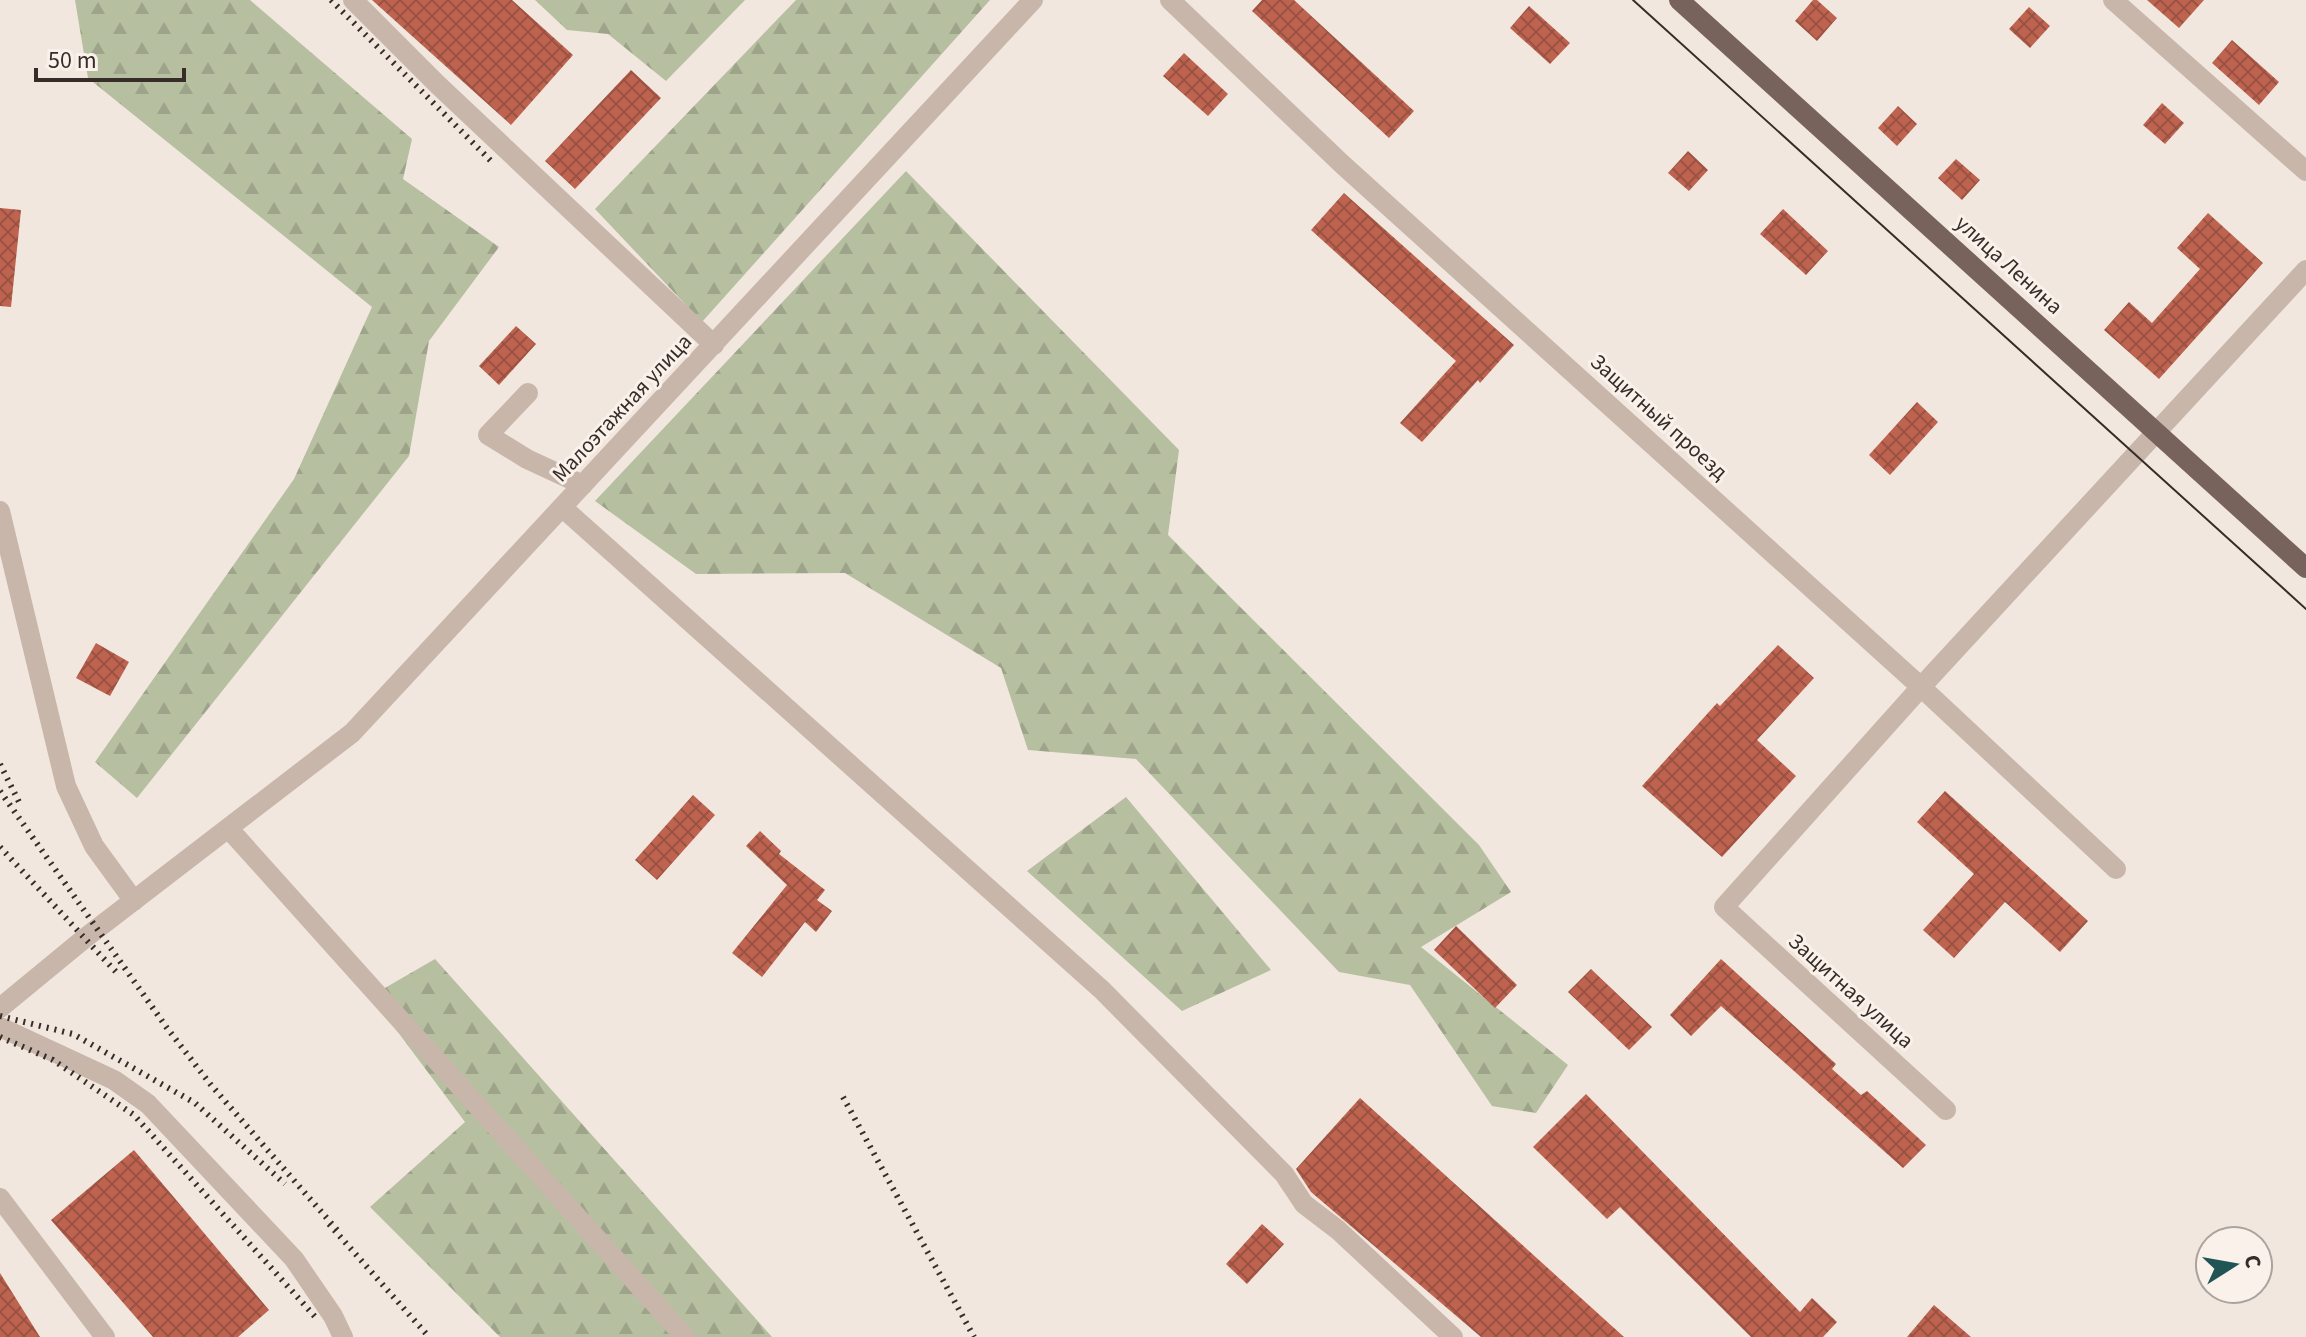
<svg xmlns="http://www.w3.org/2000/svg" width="2306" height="1337" font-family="'Source Sans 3',sans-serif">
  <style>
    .forest { fill: url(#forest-firs) }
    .building { fill: url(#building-cross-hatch) }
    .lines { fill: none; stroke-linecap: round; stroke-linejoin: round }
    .minor { stroke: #c8b6aa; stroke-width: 20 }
    .major { stroke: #77635b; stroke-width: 20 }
    .tram { stroke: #362d29; stroke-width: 2 }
    .rail { stroke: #362d29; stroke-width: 6; stroke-dasharray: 2 6; stroke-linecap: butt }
    .labels { text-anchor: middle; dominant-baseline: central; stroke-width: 6; stroke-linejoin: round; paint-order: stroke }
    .street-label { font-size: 22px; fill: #362d29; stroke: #f9f1ea }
  </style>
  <defs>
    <pattern id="forest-firs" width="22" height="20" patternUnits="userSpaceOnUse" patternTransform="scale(2)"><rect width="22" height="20" fill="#b6bf9f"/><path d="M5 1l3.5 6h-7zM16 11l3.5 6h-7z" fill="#9da489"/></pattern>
    <pattern id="building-cross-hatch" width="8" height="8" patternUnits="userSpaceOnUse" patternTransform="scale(2)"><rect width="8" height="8" fill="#be634f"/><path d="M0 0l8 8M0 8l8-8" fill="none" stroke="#9b5242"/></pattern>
  </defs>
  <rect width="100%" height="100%" fill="#f1e7de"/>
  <path class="forest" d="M 75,0 L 250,0 L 412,139 L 403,179 L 499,247 L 429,341 L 409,456 L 137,798 L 95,762 L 294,479 L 372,307 L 88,78 Z
    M 535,0 L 745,0 L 666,81 L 608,34 L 567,30 Z
    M 796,0 L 990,0 L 702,322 L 595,209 Z
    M 906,171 L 1179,450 L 1168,535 L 1479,845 L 1511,892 L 1421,947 L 1568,1065 L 1536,1113 L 1492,1106 L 1410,985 L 1339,972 L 1136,759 L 1028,750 L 1001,668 L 845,573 L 696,574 L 595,501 Z
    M 1126,797 L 1271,970 L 1182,1011 L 1027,871 Z
    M 435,959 L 772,1337 L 500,1337 L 370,1207 L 465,1122 L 371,996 Z"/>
  <path class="building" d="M 372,0 L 512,0 L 573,55 L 511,125 Z
    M 1262,0 L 1294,0 L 1414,111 L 1389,138 L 1252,11 Z
    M 1813,0 L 1817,0 L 1837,18 L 1817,41 L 1795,21 Z
    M 2147,0 L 2204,0 L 2179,28 Z
    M 1529,6 L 1570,43 L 1550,64 L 1510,28 Z
    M 2029,7 L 2050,26 L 2030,48 L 2009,29 Z
    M 2232,40 L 2279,82 L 2259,105 L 2212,63 Z
    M 1184,53 L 1228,94 L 1208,116 L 1163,76 Z
    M 631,70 L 661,98 L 575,189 L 545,161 Z
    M 2162,103 L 2184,123 L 2165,144 L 2143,125 Z
    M 1898,106 L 1917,124 L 1897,146 L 1878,128 Z
    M 1688,151 L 1708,170 L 1689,191 L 1668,173 Z
    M 1956,159 L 1980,180 L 1962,200 L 1938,178 Z
    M 1344,193 L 1514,345 L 1480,383 L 1478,380 L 1422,442 L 1400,423 L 1456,361 L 1311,230 Z
    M 0,208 L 21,210 L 11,307 L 0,306 Z
    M 1783,209 L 1828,251 L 1806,275 L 1760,234 Z
    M 2208,213 L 2263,263 L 2159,379 L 2104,330 L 2129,302 L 2152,323 L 2200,269 L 2177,248 Z
    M 516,326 L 536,344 L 499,385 L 479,366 Z
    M 1917,402 L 1938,422 L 1890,475 L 1869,455 Z
    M 96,643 L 129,662 L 110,696 L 76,678 Z
    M 1778,645 L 1814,678 L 1757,740 L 1796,776 L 1722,857 L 1642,786 L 1717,703 L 1720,706 Z
    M 1945,791 L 2088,921 L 2060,952 L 2005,902 L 1954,958 L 1923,930 L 1974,874 L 1917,822 Z
    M 693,795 L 715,815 L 657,880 L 635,860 Z
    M 760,831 L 781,851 L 779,854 L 825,890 L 817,900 L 832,911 L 816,932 L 805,922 L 762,977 L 732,953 L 787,885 L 746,846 Z
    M 1456,926 L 1517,985 L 1495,1008 L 1434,950 Z
    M 1721,959 L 1836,1064 L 1832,1069 L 1861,1095 L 1867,1091 L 1926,1145 L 1903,1168 L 1721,1006 L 1691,1036 L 1670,1015 Z
    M 1591,969 L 1652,1027 L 1629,1050 L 1568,992 Z
    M 1586,1094 L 1800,1312 L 1812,1298 L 1837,1322 L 1823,1337 L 1751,1337 L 1620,1207 L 1607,1219 L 1533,1147 Z
    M 1360,1098 L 1624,1337 L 1481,1337 L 1311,1192 L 1296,1169 Z
    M 134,1150 L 269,1310 L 238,1337 L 153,1337 L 51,1220 Z
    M 1262,1224 L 1284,1244 L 1247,1284 L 1226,1264 Z
    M 0,1273 L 40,1337 L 0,1337 Z
    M 1934,1305 L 1971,1337 L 1907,1337 Z"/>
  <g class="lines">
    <path class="minor" d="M 353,0 L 437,84 L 714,345
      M 1170,0 L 1343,165 L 1921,687 L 2116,869
      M 2113,0 L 2306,171
      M 528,393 L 488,435 L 527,459 L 583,485
      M 563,508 L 1102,990 L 1284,1174 L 1304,1204 L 1338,1230 L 1453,1337
      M 0,511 L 66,786 L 94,846 L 134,901
      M 229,829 L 685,1337
      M 0,1008 L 85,938 L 352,733 L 1033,0
      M 0,1027 L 114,1080 L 148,1104 L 294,1259 L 333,1316 L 343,1337
      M 1946,1110 L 1724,907 L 1921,687 L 2306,270
      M 0,1198 L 105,1337"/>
    <path class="major" d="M 1679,0 L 2306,568"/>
    <path class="tram" d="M 1633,0 L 2306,609"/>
    <path class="rail" d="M 331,0 L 491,161
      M 0,764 L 20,804
      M 0,791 L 167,1028 L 211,1085 L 338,1231
      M 0,847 L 117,973
      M 0,1016 L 73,1034 L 195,1103 L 285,1184
      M 0,1037 L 53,1060 L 134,1115 L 318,1320
      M 843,1097 L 974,1337
      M 329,1224 L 429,1337"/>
  </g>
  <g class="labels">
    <g class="street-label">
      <text transform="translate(2009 265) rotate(42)">улица Ленина</text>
      <text transform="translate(622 408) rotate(-47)">Малоэтажная улица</text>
      <text transform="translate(1659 417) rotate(42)">Защитный проезд</text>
      <text transform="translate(1851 991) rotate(42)">Защитная улица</text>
    </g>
  </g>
  <g transform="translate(2234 1265) rotate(79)"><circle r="38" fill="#f9f1ea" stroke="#aba39d" stroke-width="2"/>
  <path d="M0-6L14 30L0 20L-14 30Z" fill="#215555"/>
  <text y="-12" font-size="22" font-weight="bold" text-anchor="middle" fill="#362d29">С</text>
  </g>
  <path d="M36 68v12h148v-12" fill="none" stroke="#362d29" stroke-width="4"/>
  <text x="48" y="68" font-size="24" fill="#362d29" stroke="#f9f1ea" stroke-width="6" paint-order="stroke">50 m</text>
</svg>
